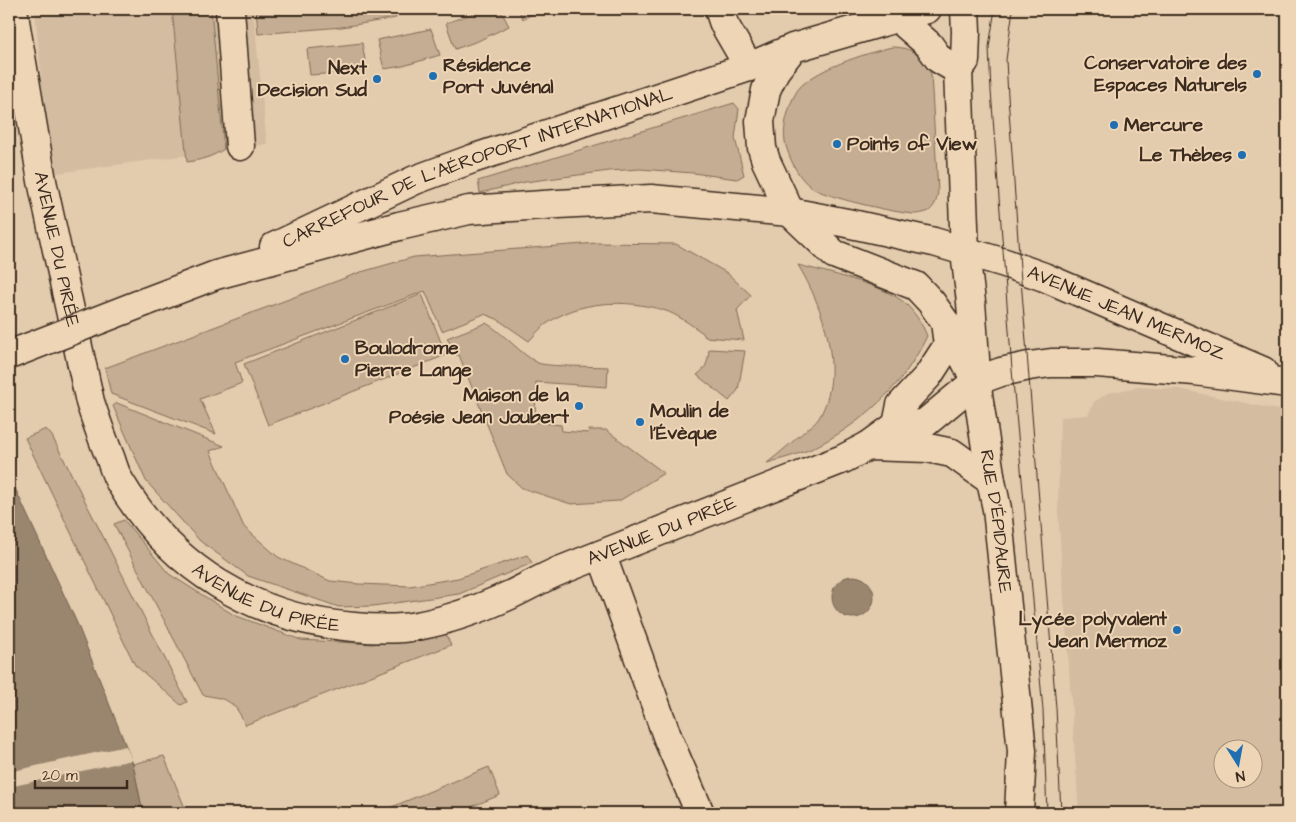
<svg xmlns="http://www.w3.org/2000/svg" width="1296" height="822" font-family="'Architects Daughter',sans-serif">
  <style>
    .built { fill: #d3bca0; fill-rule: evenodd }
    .green { fill: #c4ad92; stroke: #806c58 }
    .water { fill: #9a856e; stroke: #74614e }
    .pier { fill: #e3cbad }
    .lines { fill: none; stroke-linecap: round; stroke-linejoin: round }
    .minor-casing { stroke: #3b2a1e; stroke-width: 31 }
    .major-casing { stroke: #3b2a1e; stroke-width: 31 }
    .minor { stroke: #eed5b6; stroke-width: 28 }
    .major { stroke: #eed5b6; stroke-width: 28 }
    .tram { stroke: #3b2a1e; stroke-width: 1 }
    .major-bridge-casing { stroke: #3b2a1e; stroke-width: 31; stroke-linecap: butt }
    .major-bridge { stroke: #eed5b6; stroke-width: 28 }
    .poi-dot { fill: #1f6fb2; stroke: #eed5b6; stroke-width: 2 }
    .labels { text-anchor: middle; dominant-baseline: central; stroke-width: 4; stroke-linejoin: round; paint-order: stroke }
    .poi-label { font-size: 19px; font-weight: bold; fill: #3b2a1e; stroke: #eed5b6; text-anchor: end }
    .street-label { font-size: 19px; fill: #3b2a1e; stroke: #eed5b6 }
  </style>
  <rect width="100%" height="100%" fill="#e3cbad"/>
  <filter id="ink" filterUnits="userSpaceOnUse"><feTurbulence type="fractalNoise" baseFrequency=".02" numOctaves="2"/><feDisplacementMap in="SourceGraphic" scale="10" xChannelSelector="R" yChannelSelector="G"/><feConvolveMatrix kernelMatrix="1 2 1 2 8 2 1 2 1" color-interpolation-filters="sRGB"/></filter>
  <g filter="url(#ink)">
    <path class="built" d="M 35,9 L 253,9 L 267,144 L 50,174 Z
      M 1138,387 L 1179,389 L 1287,412 L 1287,813 L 1079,813 L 1058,511 L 1060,417 L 1088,415 L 1094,402 L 1108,393 ZM 1224,750 L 1254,750 L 1254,780 L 1224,780 Z"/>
    <path class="green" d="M 172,9 L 211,9 L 224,149 C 212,157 201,160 187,162 Z
      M 256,9 L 394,9 L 396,18 L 342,27 L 258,34 Z
      M 485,9 L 500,9 L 509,26 L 478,41 L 455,49 L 446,23 Z
      M 518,9 L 542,9 L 523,19 Z
      M 431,29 L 440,55 L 403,66 L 384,69 L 377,40 Z
      M 362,43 L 367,71 L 310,75 L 307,49 Z
      M 892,47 C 912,47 923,56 931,74 L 938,191 C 937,199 936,205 929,211 C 925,213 918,214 914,214 C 896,213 824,197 811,187 C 799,178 792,164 787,149 C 783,138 784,127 787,116 C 789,107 792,99 797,91 C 811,70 867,53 892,47 Z
      M 734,103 L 739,109 L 735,138 L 744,175 L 737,179 L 693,173 L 640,169 L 609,171 L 525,182 L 480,193 L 478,181 Z
      M 597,243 L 676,244 L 727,273 L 751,295 L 737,310 L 744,340 L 705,337 L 703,333 C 691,325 677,314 663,310 C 625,299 578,300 545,325 C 539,329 534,336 529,341 L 497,319 L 484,314 L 442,331 L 425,291 L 235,362 L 242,383 L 200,399 L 216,434 L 111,394 L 105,368 L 361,272 L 414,257 Z
      M 798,265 C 825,272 886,285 906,304 C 915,313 922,323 927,336 C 903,387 862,424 811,449 C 797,455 781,459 767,463 C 780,453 792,442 805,431 C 810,427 816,423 819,418 C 846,372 823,306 798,265 Z
      M 422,294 L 446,355 L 268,425 L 244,364 Z
      M 486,323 C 505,334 519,353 538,363 C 547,367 595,366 608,367 L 607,387 L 536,382 L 535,422 L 561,425 L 562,431 L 588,433 L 589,430 L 606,430 L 664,473 L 619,501 L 571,504 L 522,488 L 507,474 L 459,355 L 456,355 L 447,338 Z
      M 709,349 L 745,351 L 738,390 L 729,401 L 697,375 C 707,368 708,361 709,349 Z
      M 117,403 L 224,446 L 210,451 L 244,527 L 278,557 L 330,581 L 359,584 L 410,586 L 458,578 L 527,555 L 532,563 L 459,594 L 373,606 L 339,607 L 248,576 L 200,541 L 146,481 L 113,406 Z
      M 46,429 L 52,436 L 187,702 L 181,705 L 135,665 L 25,438 Z
      M 124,520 L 169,574 L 234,615 L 301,640 L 373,644 L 443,629 L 451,645 L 245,725 C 235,701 228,699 203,695 L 114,524 Z
      M 164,756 L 187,813 L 143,813 L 133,764 Z
      M 489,767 L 500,795 L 456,813 L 377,813 Z"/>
    <path class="water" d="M 9,475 L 77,623 L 126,746 L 133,764 L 143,813 L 9,813 Z
      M832 597a21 21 0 1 1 42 0a21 21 0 1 1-42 0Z"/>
    <path class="pier" d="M 126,746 L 132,760 L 9,787 L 9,772 Z"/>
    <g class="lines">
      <defs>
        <g id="minor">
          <path d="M 230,9 L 240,146"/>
          <path d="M 719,9 L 724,24 L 749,67"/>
          <path id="s1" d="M 976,381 L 991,481 L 997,509 L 1022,751 L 1019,813"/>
          <path d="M 602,556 L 668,739 L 700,813"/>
        </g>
        <g id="major">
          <path id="s2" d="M 13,9 L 42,181 L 90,402 C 96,420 102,438 110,457 C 113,465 115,474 120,482 C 171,568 254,619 354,627 C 375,629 396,630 417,626 C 449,620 480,609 510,595 C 527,587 542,578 559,571 C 653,534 748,496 843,459 L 868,446 L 897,425 L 924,424 L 976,381 L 1001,372 L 1029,366 L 1051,363 L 1097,363 L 1195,371 L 1287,383"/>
          <path d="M 965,9 L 966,32 L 965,61 L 958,70 L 965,252 L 971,302 L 976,372"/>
          <path d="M 897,17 L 929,45 L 939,59 L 958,70"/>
          <path d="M 792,49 L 775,71 L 766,90 L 760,121 L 762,148 L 766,161 L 790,212 L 834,254 L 916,286 L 931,302 L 945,322 L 976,381"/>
          <path id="s3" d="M 274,247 L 415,180 L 472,159 L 749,67 L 793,48 L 927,9"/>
          <path id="s4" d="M 145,302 L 216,275 L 399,226 L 469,210 L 558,204 L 651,199 L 790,212 L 847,223 L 934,242 L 1005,263 L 1044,277 L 1263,371"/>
          <path d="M 897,425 L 901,405 L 928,376 L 948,345 L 945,322"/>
          <path d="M 868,446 L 928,448 L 952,453 L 991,481"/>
        </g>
      </defs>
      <use href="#minor" class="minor-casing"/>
      <use href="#major" class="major-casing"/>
      <use href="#minor" class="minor"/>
      <use href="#major" class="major"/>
      <path class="tram" d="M 995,9 L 989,47 L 991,91 L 1012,370 L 1043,710 L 1047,813
        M 1013,9 L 1006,60 L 1008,96 L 1020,268 L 1056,708 L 1061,813"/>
      <defs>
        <path id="major-bridge" d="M 9,355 L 145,302"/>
      </defs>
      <use href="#major-bridge" class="major-bridge-casing"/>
      <use href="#major-bridge" class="major-bridge"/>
    </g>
  </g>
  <g class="poi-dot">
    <circle cx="1257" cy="74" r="5"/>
    <circle cx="433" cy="76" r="5"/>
    <circle cx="377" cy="79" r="5"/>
    <circle cx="1114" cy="125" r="5"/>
    <circle cx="837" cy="144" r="5"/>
    <circle cx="1242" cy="155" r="5"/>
    <circle cx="345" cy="359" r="5"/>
    <circle cx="579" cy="406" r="5"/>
    <circle cx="640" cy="422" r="5"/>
    <circle cx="1177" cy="630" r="5"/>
  </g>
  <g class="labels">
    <g class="poi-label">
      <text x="1247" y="63">Conservatoire des<tspan x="1247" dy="22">Espaces Naturels</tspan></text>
      <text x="443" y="65" text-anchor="start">Résidence<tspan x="443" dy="22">Port Juvénal</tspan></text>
      <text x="367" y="68">Next<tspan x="367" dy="22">Decision Sud</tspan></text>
      <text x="1124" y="125" text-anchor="start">Mercure</text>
      <text x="847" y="144" text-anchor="start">Points of View</text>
      <text x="1232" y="155">Le Thèbes</text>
      <text x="355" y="348" text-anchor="start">Boulodrome<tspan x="355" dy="22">Pierre Lange</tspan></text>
      <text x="569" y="395">Maison de la<tspan x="569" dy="22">Poésie Jean Joubert</tspan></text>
      <text x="650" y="411" text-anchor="start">Moulin de<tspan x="650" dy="22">l'Évèque</tspan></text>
      <text x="1167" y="619">Lycée polyvalent<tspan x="1167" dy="22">Jean Mermoz</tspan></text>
    </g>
    <g class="street-label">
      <text stroke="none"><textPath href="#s3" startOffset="219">CARREFOUR DE L'AÉROPORT INTERNATIONAL</textPath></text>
      <text stroke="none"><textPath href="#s2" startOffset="244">AVENUE DU PIRÉE</textPath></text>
      <text stroke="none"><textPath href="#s4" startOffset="1012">AVENUE JEAN MERMOZ</textPath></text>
      <text stroke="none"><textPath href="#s1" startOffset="142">RUE D'ÉPIDAURE</textPath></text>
      <text stroke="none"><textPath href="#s2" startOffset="1099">AVENUE DU PIRÉE</textPath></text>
      <text stroke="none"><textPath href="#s2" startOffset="679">AVENUE DU PIRÉE</textPath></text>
    </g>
  </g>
  <rect width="1296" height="822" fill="none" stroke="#eed5b6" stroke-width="30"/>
  <rect x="15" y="15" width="1266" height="792" fill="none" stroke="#3b2a1e" stroke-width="2" filter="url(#ink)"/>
  <g transform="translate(1238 764) rotate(169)"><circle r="24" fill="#eed5b6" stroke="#a69179"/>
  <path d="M0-4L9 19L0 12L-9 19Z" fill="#1f6fb2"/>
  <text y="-8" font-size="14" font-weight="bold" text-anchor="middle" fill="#3b2a1e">N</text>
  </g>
  <path d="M35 780v8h92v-8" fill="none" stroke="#3b2a1e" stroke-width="2.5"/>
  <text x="42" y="780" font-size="15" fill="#3b2a1e" stroke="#eed5b6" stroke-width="4" paint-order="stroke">20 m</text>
</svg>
